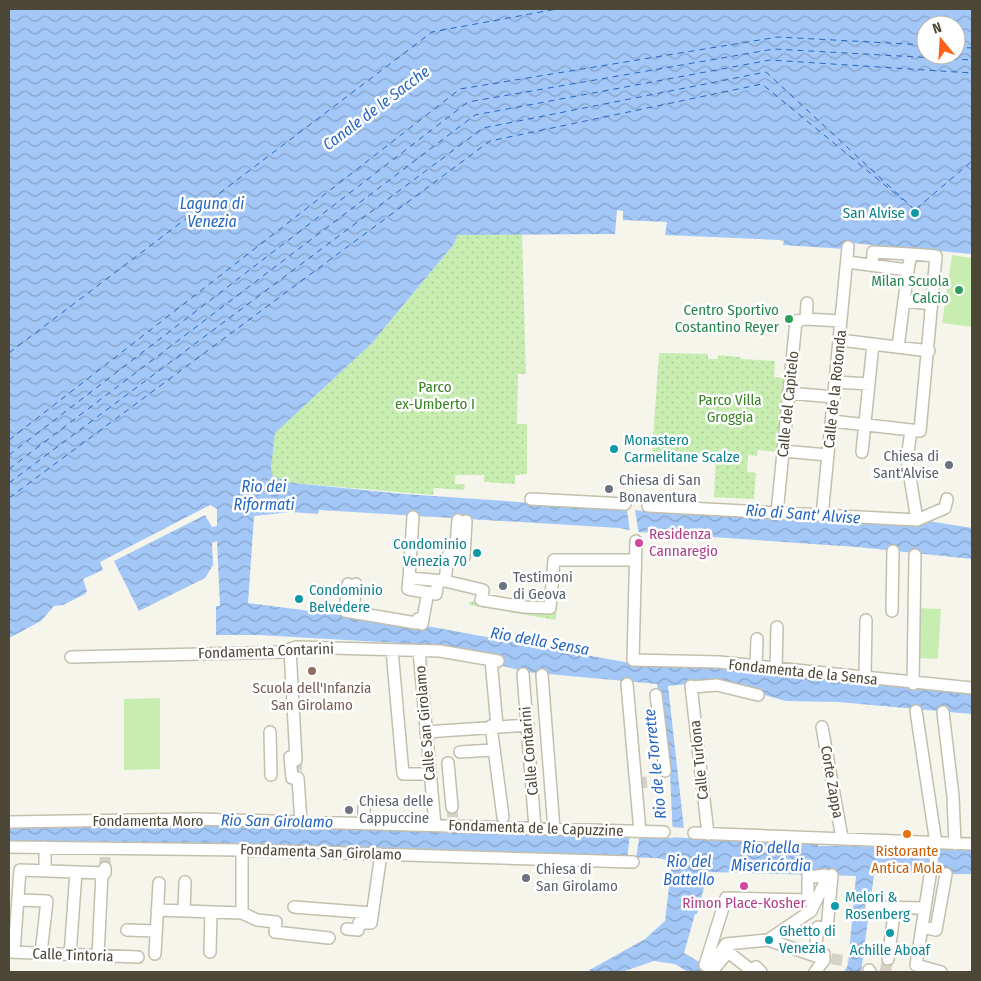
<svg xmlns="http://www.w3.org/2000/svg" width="981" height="981" font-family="'Fira Sans Condensed',sans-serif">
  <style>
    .grass { fill: url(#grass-dots) }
    .garden { fill: #c8edb1 }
    .water { fill: url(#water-waves); fill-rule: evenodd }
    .pier { fill: #f6f5eb }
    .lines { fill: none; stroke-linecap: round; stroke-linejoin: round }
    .ferry { stroke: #2667c2; stroke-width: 1; stroke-dasharray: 6 5; stroke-linecap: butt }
    .street-tunnel { stroke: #d4d2c7; stroke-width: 11; stroke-dasharray: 11 5.5; stroke-linecap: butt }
    .street-casing { stroke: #c3bfac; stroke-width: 14 }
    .street { stroke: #fff; stroke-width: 11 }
    .culture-dot { fill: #0f9aa8; stroke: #fff; stroke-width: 2 }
    .leisure-dot { fill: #2e9e5b; stroke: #fff; stroke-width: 2 }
    .worship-dot { fill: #6b7280; stroke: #fff; stroke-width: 2 }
    .hotel-dot { fill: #d1479c; stroke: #fff; stroke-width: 2 }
    .education-dot { fill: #8d6e63; stroke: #fff; stroke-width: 2 }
    .food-dot { fill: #e8710a; stroke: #fff; stroke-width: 2 }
    .labels { text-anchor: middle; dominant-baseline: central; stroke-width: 5; stroke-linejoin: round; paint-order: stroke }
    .culture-label { font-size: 15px; fill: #0d838f; stroke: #fff; text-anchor: start }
    .leisure-label { font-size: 15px; fill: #27864d; stroke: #fff; text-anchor: end }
    .park-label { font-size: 15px; fill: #398424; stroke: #fff }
    .street-label { font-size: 15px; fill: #4c4737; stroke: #fff }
    .worship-label { font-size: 15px; fill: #5b616d; stroke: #fff; text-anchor: start }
    .hotel-label { font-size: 15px; fill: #b23c85; stroke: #fff; text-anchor: start }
    .education-label { font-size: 15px; fill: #785e54; stroke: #fff }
    .food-label { font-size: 15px; fill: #c56008; stroke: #fff }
    .water-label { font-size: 16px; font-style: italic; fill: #2667c2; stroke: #fff }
  </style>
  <defs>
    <pattern id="grass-dots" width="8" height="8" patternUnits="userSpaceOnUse" patternTransform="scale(1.25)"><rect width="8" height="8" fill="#c8edb1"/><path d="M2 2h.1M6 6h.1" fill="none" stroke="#adcd99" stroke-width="1.8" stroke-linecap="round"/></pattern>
    <pattern id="water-waves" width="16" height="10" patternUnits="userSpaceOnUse" patternTransform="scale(1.25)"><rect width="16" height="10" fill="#a3c7f7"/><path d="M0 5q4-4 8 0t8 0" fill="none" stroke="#87a3c9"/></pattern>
  </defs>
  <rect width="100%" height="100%" fill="#f6f5eb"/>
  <path class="grass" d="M 522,234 L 526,374 L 518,374 L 517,424 L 527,424 L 527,474 L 515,475 L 515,484 L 484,482 L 484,475 L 455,475 L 455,484 L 465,484 L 464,490 L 434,488 L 433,495 L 282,482 L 273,478 L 271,468 L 274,433 L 371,344 L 454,244 L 457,235 Z
    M 659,353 L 708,354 L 708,359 L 718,359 L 718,355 L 740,357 L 741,359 L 775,361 L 774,377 L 783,378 L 777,452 L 758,450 L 757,456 L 748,455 L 747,472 L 756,473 L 754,499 L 714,497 L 716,456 L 652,453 Z
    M 559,565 L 556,620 L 469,605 L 470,602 L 477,602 L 552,611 Z"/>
  <path class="garden" d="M 952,255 L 972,258 L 972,327 L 942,323 Z
    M 918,608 L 941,609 L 938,659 L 915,658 Z
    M 160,698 L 160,769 L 124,770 L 124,699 Z"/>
  <path class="water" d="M 9,9 L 972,9 L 972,254 L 851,243 L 845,242 L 844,249 L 783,245 L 784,241 L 779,240 L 665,235 L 667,222 L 623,220 L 623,211 L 617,210 L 615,234 L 457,235 L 454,244 L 371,344 L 275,433 L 271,468 L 273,478 L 282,479 L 283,482 L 404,494 L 649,511 L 914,524 L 927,524 L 928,521 L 972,528 L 972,559 L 857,547 L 639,532 L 619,528 L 319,510 L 318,514 L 291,512 L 254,516 L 248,603 L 432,627 L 630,663 L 726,667 L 972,691 L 972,714 L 838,702 L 786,701 L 761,694 L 688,684 L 668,686 L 685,838 L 818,841 L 818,846 L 838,846 L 839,842 L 972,849 L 972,874 L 874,875 L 861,972 L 844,972 L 848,965 L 856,876 L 708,872 L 697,914 L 695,914 L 684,953 L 716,972 L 688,972 L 675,964 L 654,961 L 622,972 L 586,972 L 645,939 L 665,921 L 672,861 L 657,858 L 9,842 L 9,826 L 193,824 L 673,838 L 670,774 L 657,684 L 526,672 L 503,666 L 499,657 L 417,644 L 258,635 L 216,635 L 216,606 L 220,606 L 217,541 L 212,543 L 213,565 L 205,578 L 139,611 L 114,561 L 205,515 L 212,527 L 217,526 L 217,509 L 210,505 L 100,562 L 103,570 L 83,579 L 87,591 L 85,594 L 63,605 L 54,606 L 41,621 L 9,638 ZM 926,25 L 956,25 L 956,55 L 926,55 Z"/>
  <path class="pier" d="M 623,506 L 646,508 L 646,511 L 635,510 L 639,535 L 630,533 L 627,509 Z
    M 671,827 L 686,828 L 687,836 L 693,836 L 693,838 L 664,837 L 664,835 L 671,835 Z
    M 630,832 L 640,833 L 636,858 L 627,861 Z
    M 932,845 L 940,846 L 936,872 L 928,874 Z"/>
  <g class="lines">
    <path class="ferry" d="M 956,47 L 972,48
      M 916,209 L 972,161
      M 9,353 L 432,32 L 557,9
      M 9,440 L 460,89 L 778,37 L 926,45
      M 9,455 L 468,102 L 774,49 L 972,60
      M 9,469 L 475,115 L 770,60 L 972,73
      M 9,483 L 483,128 L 766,72 L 915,210
      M 9,498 L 490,141 L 762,84 L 903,200"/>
    <path class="street-tunnel" d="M 296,760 L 297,775
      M 638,783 L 647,782
      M 452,807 L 453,822
      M 105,868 L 105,851
      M 820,953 L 819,957 L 848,961
      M 885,972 L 888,959"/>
    <defs>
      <path id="street" d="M 872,265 L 873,252 L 911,254
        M 904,301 L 932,304
        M 806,319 L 841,321
        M 840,340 L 929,351
        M 898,347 L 908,270
        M 836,382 L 869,384
        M 788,393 L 834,397
        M 832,421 L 920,431 L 936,256 L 911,254 L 908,270 L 847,262
        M 911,430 L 907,459 L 917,520
        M 783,451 L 828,455
        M 862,452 L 873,344
        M 531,499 L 625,504
        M 648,506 L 917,520 L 945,508 L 947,499
        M 777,513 L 796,321 L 806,319 L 807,303
        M 822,516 L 848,247
        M 636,541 L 633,660 L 719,662 L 972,688
        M 455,557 L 458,520
        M 409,578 L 413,517
        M 438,581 L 436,594 L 408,589 L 409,578 L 445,581 L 483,590 L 481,600 L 524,607 L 550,608 L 554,560 L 635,560
        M 445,581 L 448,556 L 464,557 L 466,521
        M 348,584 L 345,611 L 416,623 L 418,619 L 422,620
        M 353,611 L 356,584
        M 892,611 L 893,551
        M 422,624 L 427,597
        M 290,649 L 296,760
        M 392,650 L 403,774 L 430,774
        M 419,651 L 435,825
        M 71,657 L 283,652 L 296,647 L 440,651 L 498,661
        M 491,660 L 497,726
        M 756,667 L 757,639
        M 776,669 L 777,627
        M 523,674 L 535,828
        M 542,675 L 554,829
        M 865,678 L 866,620
        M 627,684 L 640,832
        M 913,684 L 915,555
        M 691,686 L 708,834
        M 692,687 L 717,685 L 758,695
        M 656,695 L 665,771
        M 916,711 L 936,843
        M 943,712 L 953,796 L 955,844
        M 491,726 L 503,817
        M 822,727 L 842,838
        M 270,732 L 271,775
        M 426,732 L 528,725
        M 460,752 L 493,750
        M 296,756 L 290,757 L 292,778 L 298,778 L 301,823
        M 448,763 L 452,807
        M 364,807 L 364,824
        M 9,822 L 197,819 L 664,832
        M 694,833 L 972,844
        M 9,847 L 242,850 L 633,862
        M 45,871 L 45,847
        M 930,876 L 916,965 L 941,972
        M 18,900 L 47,901 L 41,953
        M 294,907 L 372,913
        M 871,907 L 925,908
        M 157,910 L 242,913 L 257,920 L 276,922 L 275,932 L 329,938
        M 184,911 L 185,882
        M 242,913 L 242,850
        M 922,927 L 936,930 L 946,874
        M 347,929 L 358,930 L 359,923 L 371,923 L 381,854
        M 127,930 L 156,931
        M 768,940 L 819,957
        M 9,952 L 138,957
        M 14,952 L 20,870 L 105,873 L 105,868
        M 210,952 L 211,912
        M 155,954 L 159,883
        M 70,955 L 76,872
        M 98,956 L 102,873
        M 718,956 L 726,944 L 768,940 L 811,911 L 827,878
        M 888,959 L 895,907
        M 869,970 L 870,972
        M 761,972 L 756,967 L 751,970 L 728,952 L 713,970 L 712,963 L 710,962 L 708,967 L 705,965 L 726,898 L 808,900 L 808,875 L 810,877 L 825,875 L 824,878 L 830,878 L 832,875 L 827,929 L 818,927 L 815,952 L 824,954 L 824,960 L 815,972"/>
    </defs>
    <use href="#street" class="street-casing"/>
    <use href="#street" class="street"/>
  </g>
  <g class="culture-dot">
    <circle cx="915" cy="213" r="5"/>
    <circle cx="614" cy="449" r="5"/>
    <circle cx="477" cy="553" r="5"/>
    <circle cx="299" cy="599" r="5"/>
    <circle cx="835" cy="906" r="5"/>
    <circle cx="890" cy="933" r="5"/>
    <circle cx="769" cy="940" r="5"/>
  </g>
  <g class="leisure-dot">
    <circle cx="959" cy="290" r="5"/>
    <circle cx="789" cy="319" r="5"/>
  </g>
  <g class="worship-dot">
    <circle cx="949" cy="465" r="5"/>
    <circle cx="609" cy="489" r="5"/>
    <circle cx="503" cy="586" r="5"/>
    <circle cx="349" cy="810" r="5"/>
    <circle cx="526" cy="878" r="5"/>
  </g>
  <g class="hotel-dot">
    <circle cx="639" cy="543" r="5"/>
    <circle cx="744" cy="886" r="5"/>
  </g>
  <circle class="education-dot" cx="312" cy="671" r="5"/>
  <circle class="food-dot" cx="907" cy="834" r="5"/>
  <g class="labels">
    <g class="culture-label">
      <text x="905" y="213" text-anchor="end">San Alvise</text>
      <text x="624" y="440">Monastero<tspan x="624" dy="17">Carmelitane Scalze</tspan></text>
      <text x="467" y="544" text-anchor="end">Condominio<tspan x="467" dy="17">Venezia 70</tspan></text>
      <text x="309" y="590">Condominio<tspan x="309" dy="17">Belvedere</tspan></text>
      <text x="845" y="897">Melori &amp;<tspan x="845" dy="17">Rosenberg</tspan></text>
      <text x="779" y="931">Ghetto di<tspan x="779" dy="17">Venezia</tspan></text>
      <text x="890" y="950" text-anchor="middle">Achille Aboaf</text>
    </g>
    <g class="leisure-label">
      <text x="949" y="281">Milan Scuola<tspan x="949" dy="17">Calcio</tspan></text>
      <text x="779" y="310">Centro Sportivo<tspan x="779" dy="17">Costantino Reyer</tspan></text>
    </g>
    <g class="park-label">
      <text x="435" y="387">Parco<tspan x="435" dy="17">ex-Umberto I</tspan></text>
      <text x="730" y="400">Parco Villa<tspan x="730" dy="17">Groggia</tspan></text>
    </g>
    <g class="street-label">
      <text transform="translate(835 389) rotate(-84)">Calle de la Rotonda</text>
      <text transform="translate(788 404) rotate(-84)">Calle del Capitelo</text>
      <text transform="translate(266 651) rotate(-2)">Fondamenta Contarini</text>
      <text transform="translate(803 672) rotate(6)">Fondamenta de la Sensa</text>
      <text transform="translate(425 723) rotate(-95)">Calle San Girolamo</text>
      <text transform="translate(529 751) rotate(-95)">Calle Contarini</text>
      <text transform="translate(699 760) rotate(-96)">Calle Turlona</text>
      <text transform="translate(832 782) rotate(80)">Corte Zappa</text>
      <text x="148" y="821">Fondamenta Moro</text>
      <text transform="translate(536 828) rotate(2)">Fondamenta de le Capuzzine</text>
      <text transform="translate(321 852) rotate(2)">Fondamenta San Girolamo</text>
      <text transform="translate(73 955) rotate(2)">Calle Tintoria</text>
    </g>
    <g class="worship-label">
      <text x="939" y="456" text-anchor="end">Chiesa di<tspan x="939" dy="17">Sant'Alvise</tspan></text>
      <text x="619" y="480">Chiesa di San<tspan x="619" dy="17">Bonaventura</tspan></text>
      <text x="513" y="577">Testimoni<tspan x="513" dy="17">di Geova</tspan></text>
      <text x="359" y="801">Chiesa delle<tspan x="359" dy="17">Cappuccine</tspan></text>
      <text x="536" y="869">Chiesa di<tspan x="536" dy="17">San Girolamo</tspan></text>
    </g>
    <g class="hotel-label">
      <text x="649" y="534">Residenza<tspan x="649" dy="17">Cannaregio</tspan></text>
      <text x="744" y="903" text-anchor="middle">Rimon Place-Kosher</text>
    </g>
    <g class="education-label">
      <text x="312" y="688">Scuola dell'Infanzia<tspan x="312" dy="17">San Girolamo</tspan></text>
    </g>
    <g class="food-label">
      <text x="907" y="851">Ristorante<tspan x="907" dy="17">Antica Mola</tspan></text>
    </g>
    <g class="water-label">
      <text transform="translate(376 108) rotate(-37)">Canale de le Sacche</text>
      <text x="212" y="203">Laguna di<tspan x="212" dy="18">Venezia</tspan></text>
      <text x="264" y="486">Rio dei<tspan x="264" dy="18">Riformati</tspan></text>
      <text transform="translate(803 514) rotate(4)">Rio di Sant' Alvise</text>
      <text transform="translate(540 641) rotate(10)">Rio della Sensa</text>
      <text transform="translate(655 764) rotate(-96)">Rio de le Torrette</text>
      <text transform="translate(277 821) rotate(1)">Rio San Girolamo</text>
      <text x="771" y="847">Rio della<tspan x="771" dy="18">Misericórdia</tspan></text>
      <text x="689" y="861">Rio del<tspan x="689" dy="18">Battello</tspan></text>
    </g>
  </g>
  <rect width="981" height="981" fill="none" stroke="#4c4737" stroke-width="20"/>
  <g transform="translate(941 40) rotate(342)"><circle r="24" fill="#ffffff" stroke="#b7b5af"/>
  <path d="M0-4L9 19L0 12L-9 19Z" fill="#ff6019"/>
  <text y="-8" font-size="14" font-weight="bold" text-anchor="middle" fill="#4c4737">N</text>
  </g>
</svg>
